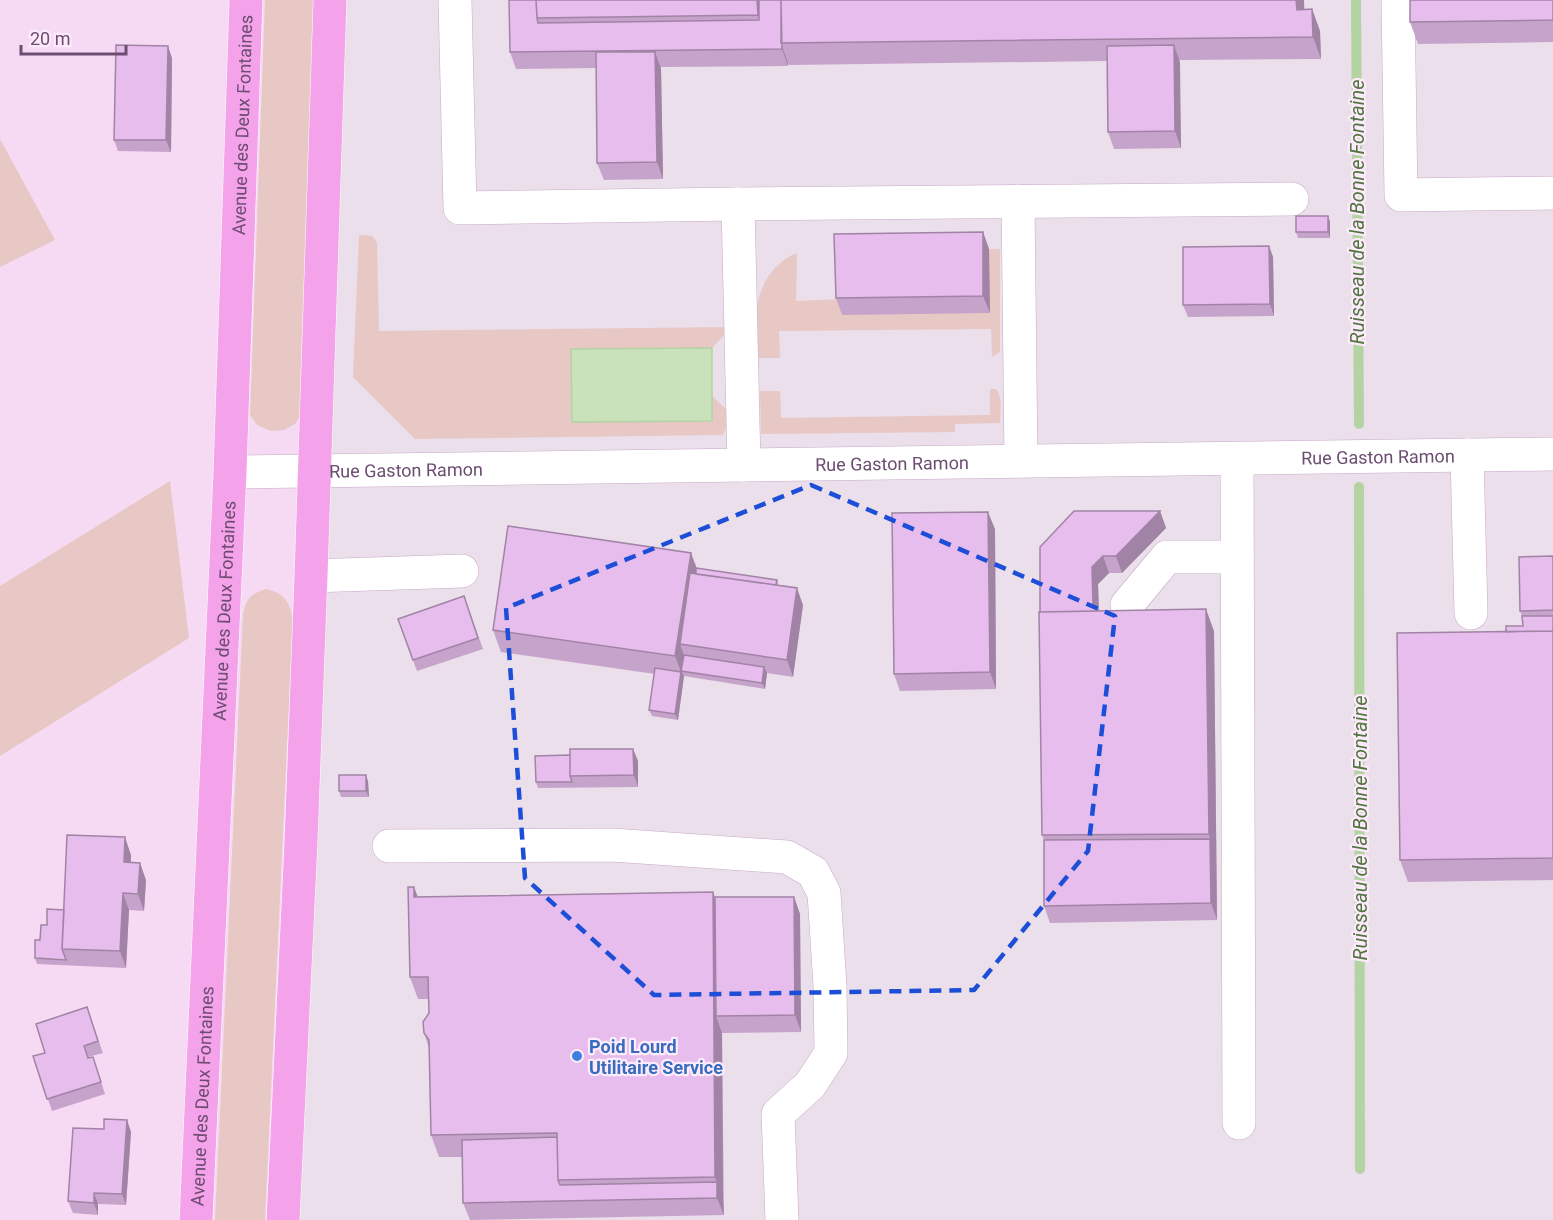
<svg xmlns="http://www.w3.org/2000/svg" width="1553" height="1220" font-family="Roboto,sans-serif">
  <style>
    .residential { fill: #f6daf4 }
    .industrial { fill: #eadfea }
    .green { fill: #e7c8c5 }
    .water { fill: #c9e2bb; stroke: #b3d3a2; stroke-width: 1.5 }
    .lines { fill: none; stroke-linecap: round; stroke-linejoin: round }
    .stream { stroke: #b3d3a2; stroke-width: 10 }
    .minor-casing { stroke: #c7aac8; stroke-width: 34 }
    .major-casing { stroke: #fff; stroke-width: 34 }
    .minor { stroke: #fff; stroke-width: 33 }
    .major { stroke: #f4a2e9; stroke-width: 33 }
    .wall { fill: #c6a3cb }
    .shaded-wall { fill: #a184a5 }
    .building { fill: #e6bdec; stroke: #a184a5; stroke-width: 1.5 }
    .marked { fill: none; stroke: #1d4ed8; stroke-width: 4.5; stroke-dasharray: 12 8; stroke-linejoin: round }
    .shop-dot { fill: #3f7fe0; stroke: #fdebfb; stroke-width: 2 }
    .labels { text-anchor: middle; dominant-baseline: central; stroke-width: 4.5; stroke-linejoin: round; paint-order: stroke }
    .street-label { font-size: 18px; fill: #6c4c71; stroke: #fdebfb }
    .shop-label { font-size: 18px; font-weight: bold; fill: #366cbe; stroke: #fdebfb; text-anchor: start }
    .water-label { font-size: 20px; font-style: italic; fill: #527641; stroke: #fdebfb }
  </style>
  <rect width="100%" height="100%" fill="#fae5f8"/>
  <path class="residential" d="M 0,0 L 330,0 L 283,1220 L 0,1220 Z"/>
  <path class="industrial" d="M 330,0 L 1553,0 L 1553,1220 L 283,1220 Z"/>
  <path class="green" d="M 265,0 L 315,0 L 301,415 L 295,424 L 284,430 L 271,431 L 257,425 L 250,415 Z
    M 0,139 L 55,240 L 0,267 Z
    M 359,235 L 372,236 L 377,243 L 379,331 L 732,327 L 712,348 L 571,349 L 711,421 L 712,396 L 728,411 L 727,426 L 723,435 L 415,439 L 353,377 Z
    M 989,249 L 1000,249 L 1000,352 L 992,357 L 991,329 L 779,331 L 780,358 L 759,358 C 758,343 755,321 757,307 C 760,284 775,261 797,253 L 796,301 L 842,299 L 990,313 Z
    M 990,389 L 996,389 C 1003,397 1000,412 1000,423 L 955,424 L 955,432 L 761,434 L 760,391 L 780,391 L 781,418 L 990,415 Z
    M 170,481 L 189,638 L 0,756 L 0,586 Z
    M 266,589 C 284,593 288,600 293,617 L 265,1220 L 215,1220 L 243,615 C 246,598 251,594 266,589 Z"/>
  <path class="water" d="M 712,348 L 712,421 L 572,422 L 571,349 Z"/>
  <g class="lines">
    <path class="stream" d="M 1356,0 L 1359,424
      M 1359,487 L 1360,1169"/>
    <defs>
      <g id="minor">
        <path d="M 455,0 L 460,208 L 738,204 L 744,465"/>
        <path d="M 1398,0 L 1401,195 L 1553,193"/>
        <path d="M 1018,201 L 1021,461"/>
        <path d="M 738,204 L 1292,199"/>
        <path d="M 1467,455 L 1471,613"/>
        <path d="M 1237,459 L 1239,1123"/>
        <path id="s1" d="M 230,472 L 1553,454"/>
        <path d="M 311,576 L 462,571"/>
        <path d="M 1127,605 L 1167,557 L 1237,557"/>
        <path d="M 389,846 L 612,845 L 787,857 L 813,872 L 824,893 L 830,986 L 831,1053 L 810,1085 L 778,1114 L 782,1220"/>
      </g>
      <g id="major">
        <path id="s2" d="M 196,1220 L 230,472 L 246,0"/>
        <path d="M 283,1220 L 301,842 L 311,576 L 330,0"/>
      </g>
    </defs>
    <use href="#minor" class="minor-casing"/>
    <use href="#major" class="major-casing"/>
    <use href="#minor" class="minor"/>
    <use href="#major" class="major"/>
  </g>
  <path class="wall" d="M 509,0 L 1304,0 L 1304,10 L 1312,9 L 1320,31 L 1321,59 L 1179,60 L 1181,148 L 1114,149 L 1108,132 L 1107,61 L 789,65 L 788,63 L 788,66 L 661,67 L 663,179 L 604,180 L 597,163 L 597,68 L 516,69 L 510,52 Z
    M 1553,0 L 1553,42 L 1418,44 L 1410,22 Z
    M 172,58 L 171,152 L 118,151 L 114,140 Z
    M 1328,216 L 1330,222 L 1330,238 L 1298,238 L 1296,232 Z
    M 983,232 L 989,249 L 990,313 L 842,315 L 836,298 Z
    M 1269,246 L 1273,257 L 1274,316 L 1188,317 L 1183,305 Z
    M 1160,511 L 1166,528 L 1122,573 L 1109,573 L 1098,584 L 1099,610 L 1214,631 L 1217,920 L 1050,923 L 1044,906 L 1044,840 L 1042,835 L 1040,547 Z
    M 995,529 L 996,689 L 900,691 L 894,674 Z
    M 1553,556 L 1553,880 L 1408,882 L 1400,860 L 1506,632 L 1523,626 L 1522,616 L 1520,611 Z
    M 696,568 L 777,580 L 779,586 L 803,605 L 793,677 L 767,673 L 765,689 L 684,676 L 678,720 L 652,716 L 649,710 L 655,674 L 501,652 L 493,630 Z
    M 464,596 L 483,649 L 417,671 L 398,619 Z
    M 633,749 L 638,761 L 638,787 L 538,788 L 536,782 L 570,755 Z
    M 368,781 L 369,797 L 341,797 L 339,791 Z
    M 131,855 L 131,862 L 146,880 L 144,911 L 129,910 L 126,968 L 37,964 L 35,958 L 47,925 Z
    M 414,887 L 418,897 L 794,897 L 800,914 L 801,1032 L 722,1033 L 724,1215 L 470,1220 L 463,1203 L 462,1157 L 439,1157 L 431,1135 L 429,1048 L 424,1033 L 429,1013 L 429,999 L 418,999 L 410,977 Z
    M 87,1007 L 103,1053 L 88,1057 L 89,1058 L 93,1057 L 105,1094 L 52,1111 L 33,1056 L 45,1053 Z
    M 127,1120 L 131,1132 L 126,1205 L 98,1204 L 98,1215 L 73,1213 L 68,1201 L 104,1129 Z"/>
  <path class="shaded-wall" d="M 757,0 L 765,0 L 766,37 L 758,15 Z
    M 1296,0 L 1304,0 L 1305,32 L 1297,10 Z
    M 1312,9 L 1320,31 L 1321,59 L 1313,37 Z
    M 1174,45 L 1180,62 L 1181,148 L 1175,131 Z
    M 168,46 L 172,58 L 171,152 L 166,140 Z
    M 782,46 L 788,63 L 788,66 L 782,49 Z
    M 655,52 L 661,69 L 663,179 L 657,162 Z
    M 1328,216 L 1330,222 L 1330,238 L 1328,232 Z
    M 983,232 L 989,249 L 990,313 L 983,296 Z
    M 1269,246 L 1273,257 L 1274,316 L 1270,304 Z
    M 1160,511 L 1166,528 L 1122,573 L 1116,556 Z
    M 988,512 L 995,529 L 996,689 L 990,672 Z
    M 691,553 L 699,574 L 680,644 L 686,661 L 681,671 L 684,676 L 678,720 L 675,714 L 681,672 L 675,656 Z
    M 1103,556 L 1109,573 L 1098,584 L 1099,615 L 1093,605 L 1092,567 Z
    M 797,588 L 803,605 L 793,677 L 787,660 Z
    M 1206,609 L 1214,631 L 1217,920 L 1211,903 L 1210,839 L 1209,834 Z
    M 764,667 L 767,673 L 765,689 L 762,683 Z
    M 633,749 L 638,761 L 638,787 L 634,775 Z
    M 366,775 L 368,781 L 369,797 L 366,791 Z
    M 125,837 L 131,855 L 130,879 L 124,862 Z
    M 140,863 L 146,880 L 144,911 L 138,894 Z
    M 414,887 L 422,909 L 414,897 Z
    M 713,892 L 721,914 L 716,1016 L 722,1033 L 723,1199 L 715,1177 Z
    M 123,893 L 129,910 L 126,968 L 120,951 Z
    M 794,897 L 800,914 L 801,1032 L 795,1015 Z
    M 127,1120 L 131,1132 L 126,1205 L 122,1194 Z
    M 717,1182 L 723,1199 L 724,1215 L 717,1198 Z
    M 94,1193 L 98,1204 L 98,1215 L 94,1203 Z"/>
  <path class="building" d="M 509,0 L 536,0 L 537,18 L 538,23 L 759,20 L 759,0 L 781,0 L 782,49 L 510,52 Z
    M 536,0 L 757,0 L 758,15 L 537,18 Z
    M 781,0 L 1296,0 L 1297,10 L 1312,9 L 1313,37 L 781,43 Z
    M 1410,0 L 1553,0 L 1553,20 L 1410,22 Z
    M 116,45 L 168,46 L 166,140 L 114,140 Z
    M 1174,45 L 1175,131 L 1108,132 L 1107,46 Z
    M 596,52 L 655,52 L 657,162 L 597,163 Z
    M 1296,216 L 1328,216 L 1328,232 L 1296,232 Z
    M 983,232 L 983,296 L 836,298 L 834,234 Z
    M 1269,246 L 1270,304 L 1183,305 L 1183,247 Z
    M 1074,511 L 1160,511 L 1116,556 L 1103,556 L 1092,567 L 1093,605 L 1099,611 L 1040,612 L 1040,547 Z
    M 988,512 L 990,672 L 894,674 L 892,513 Z
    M 508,526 L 691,553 L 675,656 L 493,630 Z
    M 1553,556 L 1553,610 L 1520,611 L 1519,557 Z
    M 696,568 L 777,580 L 776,585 L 696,574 Z
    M 690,573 L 797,588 L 787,660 L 680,644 Z
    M 464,596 L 478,638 L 413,660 L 398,619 Z
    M 1206,609 L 1209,834 L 1042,835 L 1039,612 Z
    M 1522,616 L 1553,616 L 1553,631 L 1506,632 L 1506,626 L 1523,626 Z
    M 1553,631 L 1553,858 L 1400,860 L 1397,633 Z
    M 684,655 L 764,667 L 762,683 L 681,671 Z
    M 655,668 L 681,672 L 675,714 L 649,710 Z
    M 570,749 L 633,749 L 634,775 L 570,776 Z
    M 570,755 L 570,776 L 572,782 L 536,782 L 535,756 Z
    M 339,775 L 366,775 L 366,791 L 339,791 Z
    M 67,835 L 125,837 L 124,862 L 140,863 L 138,894 L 123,893 L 120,951 L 62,949 Z
    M 1210,839 L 1211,903 L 1044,906 L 1044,840 Z
    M 408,887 L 414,887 L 414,897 L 713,892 L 715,1177 L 558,1180 L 557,1133 L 431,1135 L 429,1040 L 424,1033 L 423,1022 L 429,1013 L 428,977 L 410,977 Z
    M 715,897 L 794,897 L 795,1015 L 716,1016 Z
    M 47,909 L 64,910 L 62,949 L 66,960 L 35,958 L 35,940 L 40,940 L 41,925 L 47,925 Z
    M 87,1007 L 98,1041 L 84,1046 L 88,1058 L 93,1057 L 101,1082 L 47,1099 L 33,1056 L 45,1053 L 36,1024 Z
    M 104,1119 L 127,1120 L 122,1194 L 94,1193 L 94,1203 L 68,1201 L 73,1128 L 104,1129 Z
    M 557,1137 L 558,1180 L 560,1185 L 717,1182 L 717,1198 L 463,1203 L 462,1140 Z"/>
  <path class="marked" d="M 811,485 L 1115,616 L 1088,851 L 974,990 L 654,995 L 525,878 L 506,608 Z"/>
  <circle class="shop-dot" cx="577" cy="1056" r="6"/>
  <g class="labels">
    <g class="street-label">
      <text stroke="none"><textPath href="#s2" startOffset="1096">Avenue des Deux Fontaines</textPath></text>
      <text stroke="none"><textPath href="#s1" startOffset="1148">Rue Gaston Ramon</textPath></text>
      <text stroke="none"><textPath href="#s1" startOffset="662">Rue Gaston Ramon</textPath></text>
      <text stroke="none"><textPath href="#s1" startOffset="176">Rue Gaston Ramon</textPath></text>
      <text stroke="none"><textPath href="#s2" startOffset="610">Avenue des Deux Fontaines</textPath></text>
      <text stroke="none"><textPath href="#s2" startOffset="124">Avenue des Deux Fontaines</textPath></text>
    </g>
    <g class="shop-label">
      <text x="589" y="1046">Poid Lourd<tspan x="589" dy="21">Utilitaire Service</tspan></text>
    </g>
    <g class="water-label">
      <text transform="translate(1357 212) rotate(-90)">Ruisseau de la Bonne Fontaine</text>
      <text transform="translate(1360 828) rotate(-90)">Ruisseau de la Bonne Fontaine</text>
    </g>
  </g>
  <path d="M21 45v9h105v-9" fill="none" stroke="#6c4c71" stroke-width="3"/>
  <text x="30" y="45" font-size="18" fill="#6c4c71" stroke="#fdebfb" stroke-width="4.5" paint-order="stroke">20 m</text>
</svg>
